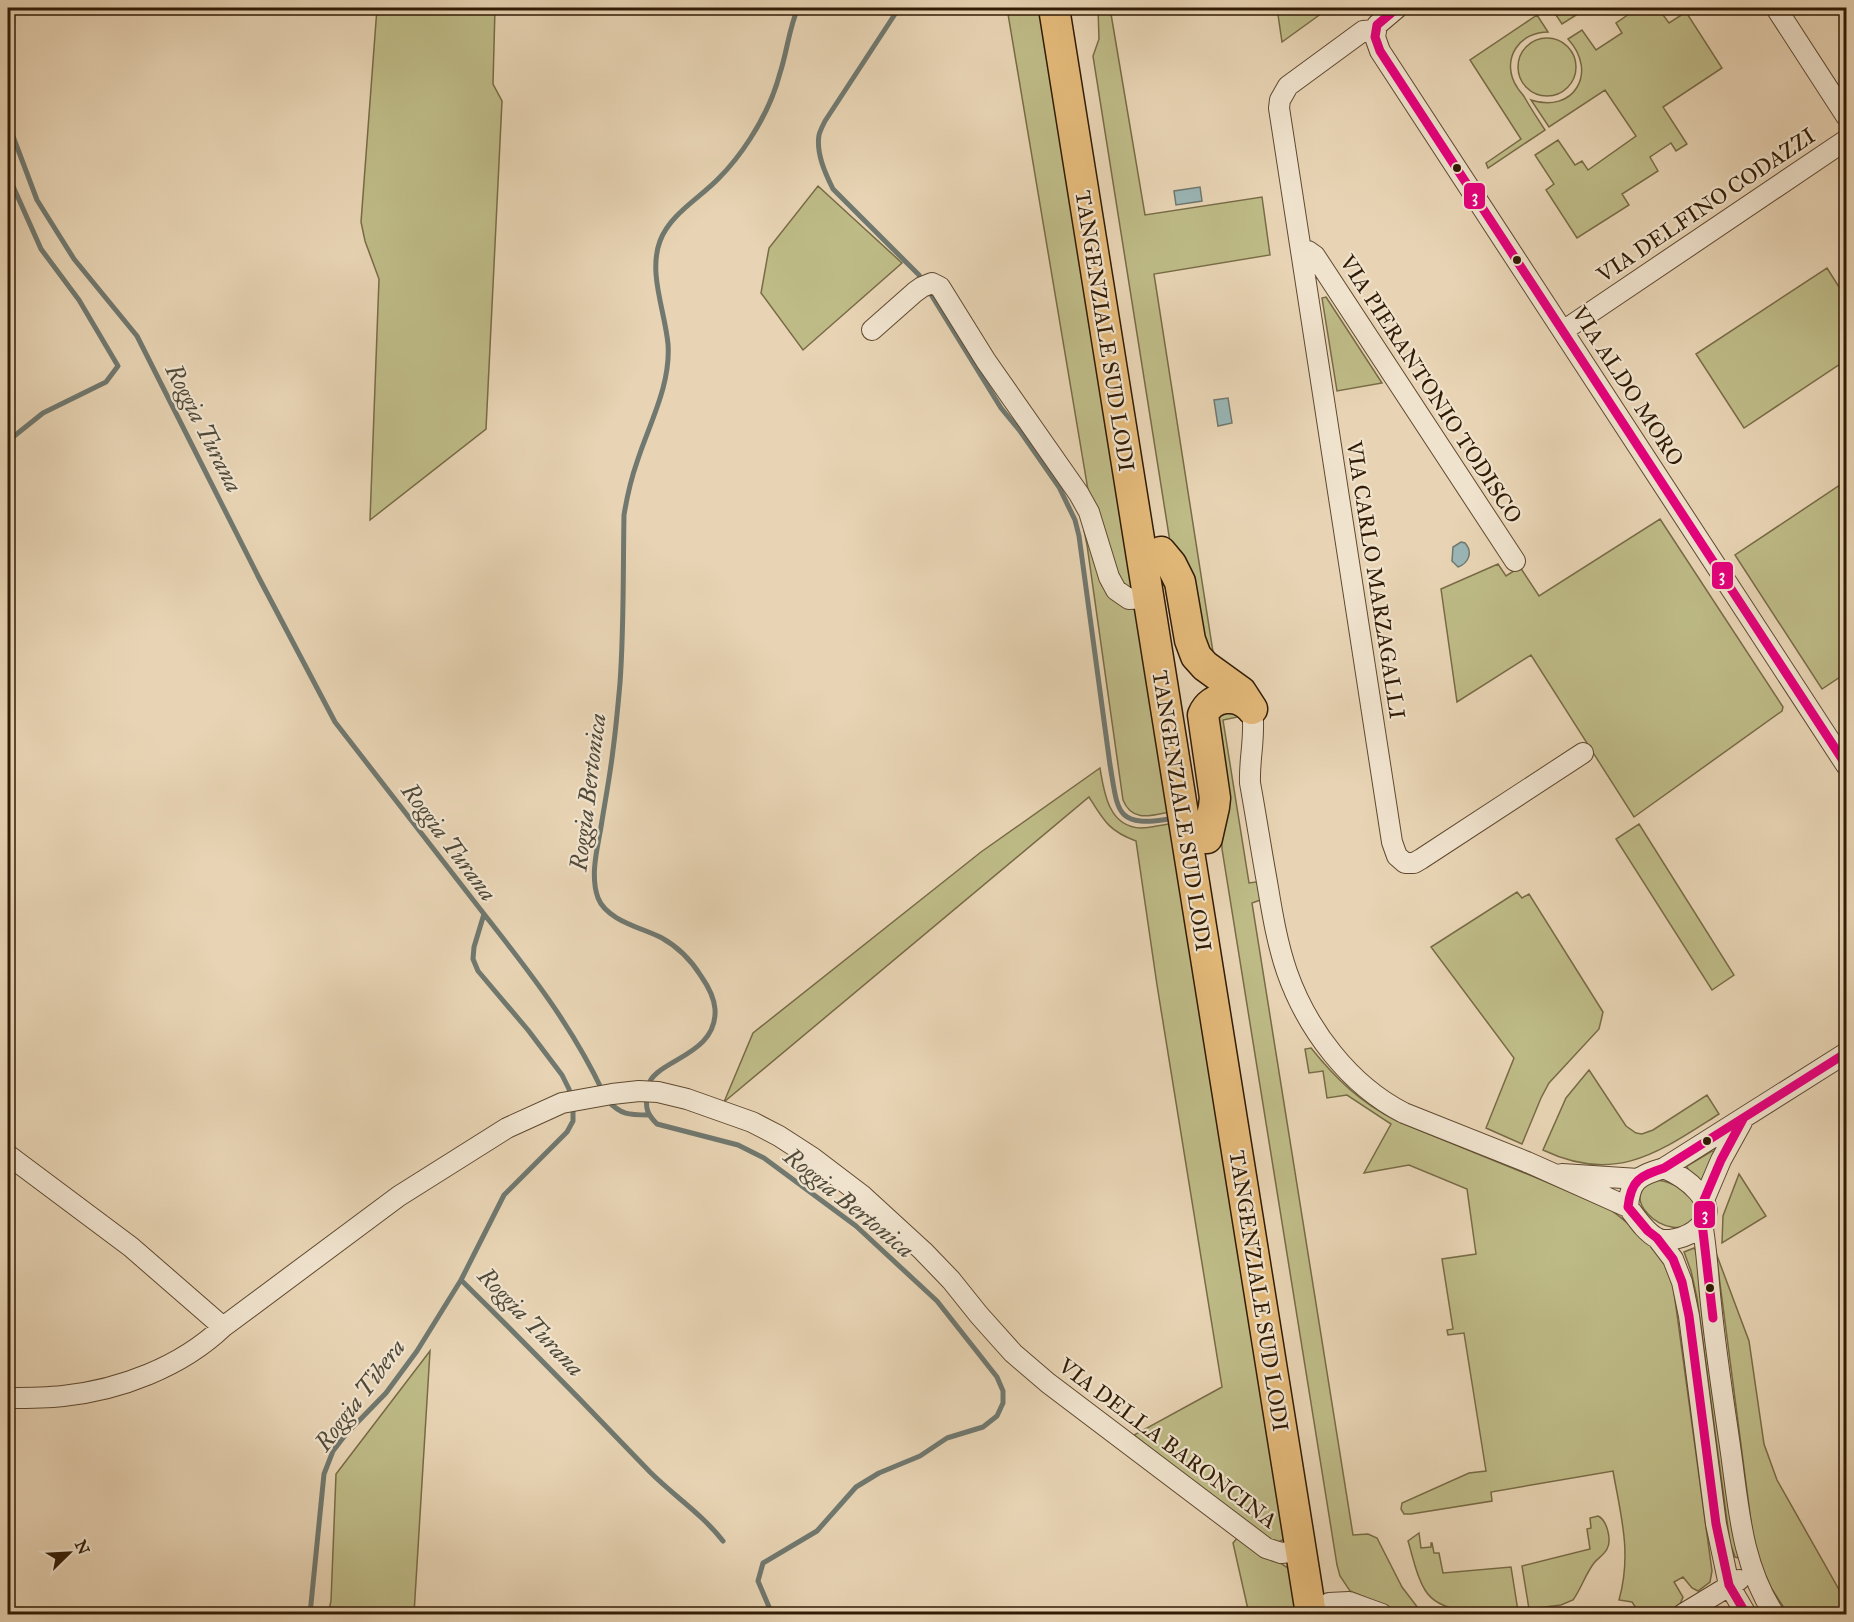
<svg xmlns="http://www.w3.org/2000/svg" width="1854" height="1622" font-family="'IM FELL Great Primer',serif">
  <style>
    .green { fill: #bebb87; stroke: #786b46; stroke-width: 1.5 }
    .water { fill: #9ab6b6; stroke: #70786f; stroke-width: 1.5 }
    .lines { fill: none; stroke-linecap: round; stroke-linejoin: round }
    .stream { stroke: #70786f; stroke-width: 5 }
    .minor-casing { stroke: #5f4930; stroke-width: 22 }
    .highway-casing { stroke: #311b04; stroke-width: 33 }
    .minor { stroke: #f0e3ce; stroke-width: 20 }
    .highway { stroke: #e4ba7a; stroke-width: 30 }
    .bus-1-casing { stroke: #f0e3ce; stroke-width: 14 }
    .bus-1 { stroke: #e5007d; stroke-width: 9 }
    .bus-dot { fill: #311b04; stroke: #f0e3ce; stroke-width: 2 }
    .labels { text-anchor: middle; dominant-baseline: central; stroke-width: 4.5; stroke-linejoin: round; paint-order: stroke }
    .street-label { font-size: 22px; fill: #311b04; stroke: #f0e3ce }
    .water-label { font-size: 24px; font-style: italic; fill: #504a39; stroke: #f0e3ce }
    .line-badge { stroke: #f0e3ce; stroke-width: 2 }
    .badge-label { font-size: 16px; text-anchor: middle; font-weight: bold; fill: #fff }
  </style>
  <rect width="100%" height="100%" fill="#e8d4b4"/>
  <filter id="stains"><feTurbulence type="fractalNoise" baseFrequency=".00333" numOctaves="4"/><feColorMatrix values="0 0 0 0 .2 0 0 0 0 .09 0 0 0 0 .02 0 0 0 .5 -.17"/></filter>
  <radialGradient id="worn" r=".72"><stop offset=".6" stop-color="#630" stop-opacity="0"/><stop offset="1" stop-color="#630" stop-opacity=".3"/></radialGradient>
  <path class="green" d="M 377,8 L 495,8 L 493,84 L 502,101 L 486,429 L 370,520 L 379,279 L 365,241 L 361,222 Z
    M 1007,8 L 1042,8 L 1169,812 C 1150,816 1132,822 1123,800 L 1087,545 L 1080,510 L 1083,493 L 1088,490 Z
    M 1098,8 L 1110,8 L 1145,215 L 1262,197 L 1270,255 L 1154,274 L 1213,652 L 1207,652 L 1170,542 L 1093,56 L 1099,39 Z
    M 1277,8 L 1329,8 L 1282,42 Z
    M 1568,8 L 1582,8 L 1584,10 L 1562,24 L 1556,15 Z
    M 1638,8 L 1658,8 L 1669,23 L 1686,12 L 1722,68 L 1663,107 L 1687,144 L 1676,151 L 1671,143 L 1650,157 L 1658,171 L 1622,194 L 1629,205 L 1577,238 L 1546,190 L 1554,184 L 1535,155 L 1558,140 L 1575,165 L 1582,161 L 1588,170 L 1636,136 L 1605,90 L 1549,127 L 1531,100 C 1573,114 1599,73 1568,39 L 1582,30 L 1596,50 L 1622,33 L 1616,23 Z
    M 1537,15 L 1548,32 C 1536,32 1523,37 1516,48 C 1508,60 1509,75 1517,87 C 1519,91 1523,94 1525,98 C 1531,109 1538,119 1545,130 L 1488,168 L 1486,163 L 1489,161 L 1521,139 L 1470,60 Z
    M1518 67a29 29 0 1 1 58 0a29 29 0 1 1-58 0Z
    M 818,186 L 902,263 L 803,350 L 761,293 L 769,248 Z
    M 1827,268 L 1846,298 L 1846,360 L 1744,428 L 1696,354 Z
    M 1326,297 L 1382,383 L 1337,391 L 1322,298 Z
    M 1846,481 L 1846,673 L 1822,689 L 1735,555 Z
    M 1660,519 L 1783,707 L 1782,711 L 1634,817 L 1531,655 L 1457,702 L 1441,589 L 1498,564 L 1506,576 L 1520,567 L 1539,596 Z
    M 1218,709 L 1242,716 L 1223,720 L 1249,883 L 1263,881 L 1266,898 L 1252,903 L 1353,1535 L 1368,1534 L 1377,1538 L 1402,1587 L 1418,1608 L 1427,1614 L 1406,1614 L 1350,1591 L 1340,1576 L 1337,1565 L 1222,849 Z
    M 1100,768 C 1104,793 1109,827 1141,828 C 1150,828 1160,825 1169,824 L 1190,941 L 1284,1539 L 1277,1543 L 1269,1543 L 1134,1435 L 1222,1387 L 1157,985 L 1136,841 C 1109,831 1104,821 1089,797 L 724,1102 L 753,1033 L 981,852 Z
    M 1639,824 L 1734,975 L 1712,990 L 1616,839 Z
    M 1517,892 L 1522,898 L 1529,894 L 1603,1012 L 1599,1029 L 1549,1083 L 1541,1098 L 1522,1144 L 1486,1128 L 1514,1058 L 1431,947 Z
    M 1311,1048 C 1336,1079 1361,1103 1397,1121 L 1603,1205 C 1619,1214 1649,1241 1660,1255 C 1667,1264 1669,1275 1673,1285 L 1712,1571 L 1710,1582 L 1698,1591 L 1692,1588 L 1683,1577 L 1674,1582 L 1683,1597 C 1678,1616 1655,1614 1640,1614 L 1632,1602 L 1619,1600 C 1632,1553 1621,1517 1613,1471 L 1491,1492 L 1492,1501 L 1411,1514 L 1404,1514 L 1401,1509 L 1402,1503 L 1469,1473 L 1486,1471 L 1464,1333 L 1448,1335 L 1447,1330 L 1453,1329 L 1442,1259 L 1476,1254 L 1467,1189 L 1409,1165 L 1364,1173 L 1391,1124 L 1347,1095 L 1327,1098 L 1323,1071 L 1309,1073 L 1305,1049 Z
    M 1589,1070 L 1626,1126 L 1636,1133 L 1642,1134 L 1653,1130 L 1707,1095 L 1719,1114 C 1659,1152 1616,1185 1543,1150 L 1566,1098 Z
    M 1712,1151 L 1715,1152 L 1703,1179 L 1700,1180 L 1688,1170 L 1687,1166 Z
    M 1739,1174 L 1766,1216 L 1722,1243 L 1723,1216 Z
    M 1655,1180 C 1670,1180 1704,1196 1696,1215 C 1687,1236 1659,1227 1648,1214 C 1641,1207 1638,1198 1641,1189 Z
    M 1694,1248 L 1696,1251 L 1739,1558 L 1735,1557 L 1730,1543 L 1697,1298 L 1691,1271 L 1684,1252 Z
    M 1716,1253 L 1749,1341 L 1764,1444 L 1777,1480 L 1846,1602 L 1846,1614 L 1788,1614 L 1766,1580 L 1761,1570 L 1753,1537 Z
    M 430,1351 L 414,1614 L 328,1614 L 331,1601 L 336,1474 Z
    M 1598,1516 C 1607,1520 1612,1540 1607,1549 C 1604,1555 1598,1558 1594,1563 C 1585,1575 1581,1589 1573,1600 L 1561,1605 L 1529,1609 L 1522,1566 L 1590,1549 L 1587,1529 L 1591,1528 L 1590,1518 Z
    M 1419,1533 L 1421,1548 L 1431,1547 L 1431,1543 L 1432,1543 L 1434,1553 L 1439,1553 L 1443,1573 L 1511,1567 L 1518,1611 C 1490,1612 1441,1617 1425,1590 C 1416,1576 1413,1557 1408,1541 Z
    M 1239,1536 L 1288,1568 L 1292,1579 L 1298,1614 L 1249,1614 L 1233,1543 Z"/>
  <path class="water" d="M 1200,187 L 1202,201 L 1176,205 L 1174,191 Z
    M 1228,398 L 1232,423 L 1218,426 L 1214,400 Z
    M 1461,542 L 1465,543 C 1473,552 1469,563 1458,567 L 1452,561 L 1453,547 Z"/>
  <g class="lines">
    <path class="stream" d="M 899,8 L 825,121 C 823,125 820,131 819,135 C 816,153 825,173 833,189 L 919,275 L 1001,408 L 1020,431 L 1059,487 L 1075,520 L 1079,536 L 1110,765 C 1118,811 1115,828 1169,819
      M 8,123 L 37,200 L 74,259 L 137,336 L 259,578 L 335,722 L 484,914 L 474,947 L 473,959 L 478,971 L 528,1030 L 562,1075 L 569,1089 L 573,1108 L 573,1121 L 567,1132 L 504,1195 L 461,1280 C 525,1343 588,1407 650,1472 C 674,1496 702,1514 723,1541
      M 8,175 L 41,249 L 79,300 L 118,366 L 106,382 L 43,413 L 8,441
      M 484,914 C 529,971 572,1026 603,1092
      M 648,1087 C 652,1060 718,1057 715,1009 C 714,996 708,986 701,976 C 691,960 678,947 662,938 C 643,928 607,921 598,898 C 590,876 597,850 601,827 C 605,801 610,776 613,750 C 616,728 618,705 620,683 C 624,628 623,570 624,515 C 627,497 631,479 637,462 C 649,424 671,385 668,344 C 665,311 648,273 660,241 C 670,214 700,198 719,178 C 730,167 741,153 750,139 C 763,119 774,96 780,73 C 787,52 789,28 798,8
      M 647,1096 C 645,1109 648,1115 657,1124 L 738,1145 L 764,1158 L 856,1226 L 937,1301 L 997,1377 L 1003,1391 L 1003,1403 L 997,1416 L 983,1427 L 947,1438 L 920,1456 L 879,1473 L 856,1487 L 817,1531 L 763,1563 L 758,1581 L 772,1614
      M 607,1100 C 621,1115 629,1115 648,1115
      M 310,1614 L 324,1474 L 333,1451 L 346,1434 L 386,1393 L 417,1351 L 461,1280"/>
    <defs>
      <path id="minor" d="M 1397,8 L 1377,25 L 1375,37 L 1380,51 L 1846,765
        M 1776,8 L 1846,116
        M 1375,30 L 1363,31 L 1288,86 L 1280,100 L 1279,108 L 1392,842 L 1397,856 L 1405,863 L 1414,863 L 1421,859 L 1583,753
        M 1302,251 L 1308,251 L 1315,256 L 1515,561
        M 872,330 L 915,292 L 922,287 L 932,283 L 940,287 L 986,361 L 1079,494 L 1089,512 L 1109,577 L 1116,590 L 1129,599 L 1147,598
        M 1563,331 L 1846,140
        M 1252,709 C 1256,735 1249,757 1250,783 C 1256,816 1261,849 1267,882 C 1272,912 1277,943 1287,972 C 1307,1029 1349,1085 1404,1113 L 1527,1162 L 1628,1207
        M 8,1155 L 131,1247 L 223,1327
        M 1664,1168 C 1683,1176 1722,1202 1700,1226 C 1693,1233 1685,1237 1675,1239 C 1670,1240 1662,1241 1657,1238 C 1645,1232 1636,1217 1628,1207 C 1630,1180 1638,1176 1664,1168 L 1846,1053
        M 1562,1174 L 1638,1179
        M 1704,1200 L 1721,1160 L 1742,1122
        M 1702,1223 C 1707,1250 1708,1277 1711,1304 C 1716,1354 1724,1404 1731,1453 C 1739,1511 1742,1564 1774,1614
        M 1657,1238 L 1673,1259 L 1682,1282 L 1689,1316 L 1716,1524 L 1729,1585 L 1746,1614
        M 8,1398 C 26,1398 45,1398 63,1396 C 120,1390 181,1367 223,1327 L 399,1196 L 507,1128 L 562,1103 L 612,1094 L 639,1091 L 658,1092 L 687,1099 L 752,1122 L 779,1136 L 813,1158 L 863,1196 L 923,1251 L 951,1280 L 979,1315 L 1013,1353 L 1048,1383 L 1266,1548 L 1281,1553 L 1301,1551
        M 1329,1603 L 1349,1602 L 1382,1614
        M 1683,1614 L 1739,1580"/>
      <path id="highway" d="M 1054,8 L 1311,1614
        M 1161,552 L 1171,564 L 1180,582 L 1190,640 L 1196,656 L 1205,666 L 1241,692 L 1252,709
        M 1207,838 L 1214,807 L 1215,798 L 1203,715 C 1211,695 1238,692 1252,709"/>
    </defs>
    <use href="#minor" class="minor-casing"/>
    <use href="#highway" class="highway-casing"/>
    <use href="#minor" class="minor"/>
    <use href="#highway" class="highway"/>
    <defs>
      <path id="bus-1" d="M 1397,8 L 1377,25 L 1375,37 L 1380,51 L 1846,765
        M 1713,1318 L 1702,1223 L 1706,1211 L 1704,1200 L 1721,1160 L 1743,1119
        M 1746,1614 L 1729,1585 L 1716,1524 L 1689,1316 L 1682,1282 L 1673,1259 L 1657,1238 L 1648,1231 L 1628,1207 C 1631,1180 1640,1176 1664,1168 L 1846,1053"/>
    </defs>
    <use href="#bus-1" class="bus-1-casing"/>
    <use href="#bus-1" class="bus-1"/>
  </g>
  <g class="bus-dot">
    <circle cx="1457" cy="168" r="5"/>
    <circle cx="1517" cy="260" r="5"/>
    <circle cx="1707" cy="1141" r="5"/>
    <circle cx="1710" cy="1288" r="5"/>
  </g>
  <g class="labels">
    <g class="street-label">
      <text transform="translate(1706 205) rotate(-34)">VIA DELFINO CODAZZI</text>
      <text transform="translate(1105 331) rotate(81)">TANGENZIALE SUD LODI</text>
      <text transform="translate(1628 386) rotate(57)">VIA ALDO MORO</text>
      <text transform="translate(1431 389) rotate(57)">VIA PIERANTONIO TODISCO</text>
      <text transform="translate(1376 580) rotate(81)">VIA CARLO MARZAGALLI</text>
      <text transform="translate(1182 811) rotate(81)">TANGENZIALE SUD LODI</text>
      <text transform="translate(1259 1291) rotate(81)">TANGENZIALE SUD LODI</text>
      <text transform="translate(1168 1443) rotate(37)">VIA DELLA BARONCINA</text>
    </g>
    <g class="water-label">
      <text transform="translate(204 428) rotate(63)">Roggia Turana</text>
      <text transform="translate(588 792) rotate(-83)">Roggia Bertonica</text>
      <text transform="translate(449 842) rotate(53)">Roggia Turana</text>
      <text transform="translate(849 1203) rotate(39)">Roggia Bertonica</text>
      <text transform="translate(531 1322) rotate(46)">Roggia Turana</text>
      <text transform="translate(360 1395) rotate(-53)">Roggia Tibera</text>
    </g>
  </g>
  <g class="line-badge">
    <rect x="1463" y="182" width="23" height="28" rx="6" fill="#e5007d"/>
    <rect x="1711" y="561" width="23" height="29" rx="6" fill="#e5007d"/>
    <rect x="1693" y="1200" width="23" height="29" rx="6" fill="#e5007d"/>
  </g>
  <g class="badge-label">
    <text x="1475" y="202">3</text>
    <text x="1722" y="581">3</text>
    <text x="1705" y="1220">3</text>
  </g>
  <rect width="1854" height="1622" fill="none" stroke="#e8d4b4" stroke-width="30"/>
  <rect x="9" y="9" width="1836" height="1604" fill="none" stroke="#311b04" stroke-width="3"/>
  <rect x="15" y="15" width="1824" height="1592" fill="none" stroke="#311b04" stroke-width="1.5"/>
  <g transform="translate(69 1553) rotate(66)" stroke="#f0e3ce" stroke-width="4.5" paint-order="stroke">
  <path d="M0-4.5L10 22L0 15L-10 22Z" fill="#311b04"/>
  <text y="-9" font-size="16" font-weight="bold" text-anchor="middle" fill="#311b04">N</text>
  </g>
  <rect width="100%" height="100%" filter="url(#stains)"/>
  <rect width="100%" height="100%" fill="url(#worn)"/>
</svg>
